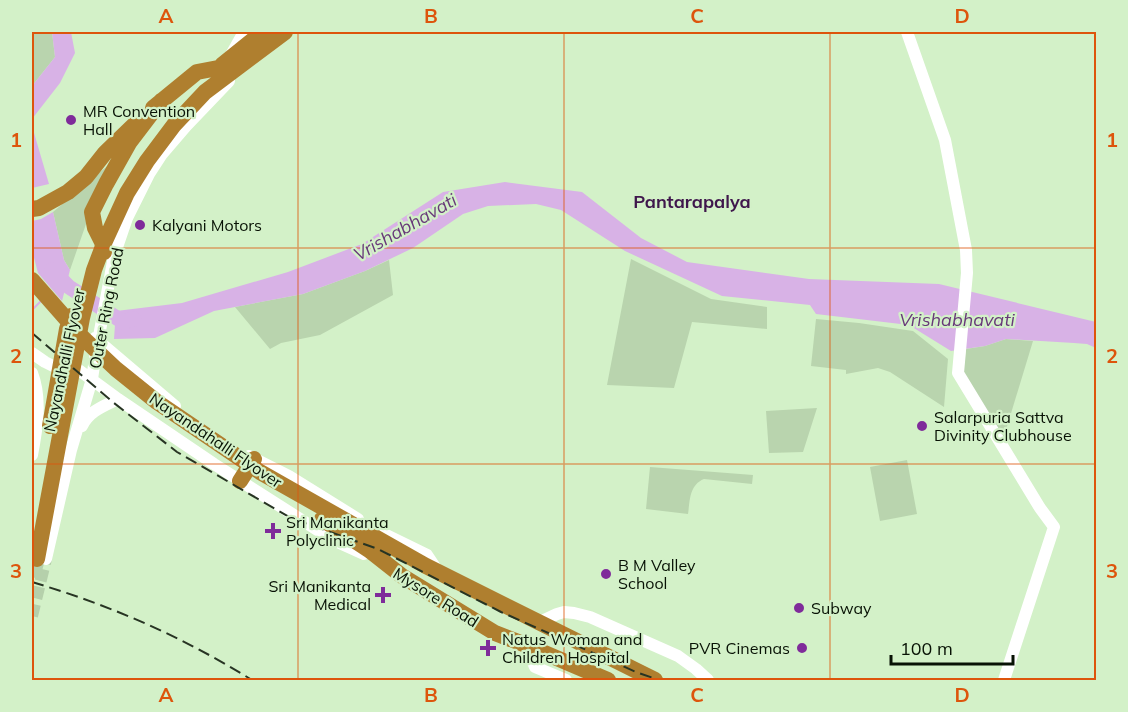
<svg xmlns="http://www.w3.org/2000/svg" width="1128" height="712" font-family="Mulish,sans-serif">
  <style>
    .green { fill: #b9d4ae }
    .water { fill: #d8b2e6 }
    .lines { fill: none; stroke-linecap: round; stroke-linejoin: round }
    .stream { stroke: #d8b2e6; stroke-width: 2 }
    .river { stroke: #d8b2e6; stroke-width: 15 }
    .secondary-tunnel { stroke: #b5d0ab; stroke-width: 12; stroke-dasharray: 12 6; stroke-linecap: butt }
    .highway-tunnel { stroke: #b5d0ab; stroke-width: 16; stroke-dasharray: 16 8; stroke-linecap: butt }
    .secondary { stroke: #fff; stroke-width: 12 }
    .highway { stroke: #af7f2f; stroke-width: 16 }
    .rail { stroke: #273423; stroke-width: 2; stroke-dasharray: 12 6; stroke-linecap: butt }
    .grid { fill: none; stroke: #dd550c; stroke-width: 1.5; stroke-opacity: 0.55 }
    .poi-dot { fill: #7f2b9a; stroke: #d3f1c8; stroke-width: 2 }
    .labels { text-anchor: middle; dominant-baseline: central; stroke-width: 4.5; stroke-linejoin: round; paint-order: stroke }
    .poi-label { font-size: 16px; fill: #081205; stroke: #d3f1c8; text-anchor: start }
    .street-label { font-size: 16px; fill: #081205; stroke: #d3f1c8 }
    .neighbourhood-label { font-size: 18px; font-weight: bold; fill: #3f174c; stroke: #d3f1c8 }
    .water-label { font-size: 18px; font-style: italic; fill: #683979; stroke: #d3f1c8 }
    .neatline { fill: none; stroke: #dd550c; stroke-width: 2 }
    .grid-label { font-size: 20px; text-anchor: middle; font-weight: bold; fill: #dd550c }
  </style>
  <rect width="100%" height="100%" fill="#d3f1c8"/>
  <path class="green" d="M 34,32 L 52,32 L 55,57 L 32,86 L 32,40 L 34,36 Z
    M 112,162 L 94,201 L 70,270 L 64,260 L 53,212 Z
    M 631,259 L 711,299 L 767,307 L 767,329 L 692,322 L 674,388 L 607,385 Z
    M 389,260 L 393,295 L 320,335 L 281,343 L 270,349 L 235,307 L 303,294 L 365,271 Z
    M 816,319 L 859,323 L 913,331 L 948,359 L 944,407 L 890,372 L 878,368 L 846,374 L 846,370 L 811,366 Z
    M 1006,339 L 1033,341 L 1002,443 L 963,374 L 966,349 L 985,346 Z
    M 817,408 L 803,452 L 769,453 L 766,411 Z
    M 907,460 L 917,514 L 880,521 L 870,467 Z
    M 650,467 L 753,475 L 752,484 L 704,479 C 689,485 690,501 688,514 L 646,509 Z"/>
  <path class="water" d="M 52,32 L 71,32 L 75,53 L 60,83 L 32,119 L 32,86 L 55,57 Z
    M 32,126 L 49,184 L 32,188 Z
    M 505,182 L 582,192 L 641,238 L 687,262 L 809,279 L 939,284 L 1096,322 L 1096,348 L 1087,344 L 1074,343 L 1006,339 L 985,346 L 951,351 L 909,325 L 816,314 L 810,305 L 722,296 L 625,251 L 561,210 L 536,204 L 488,206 L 463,214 L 413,248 L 365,271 L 303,294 L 214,311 L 155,338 L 114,339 L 116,311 L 182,303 L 288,272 L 362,244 L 443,192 Z
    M 53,212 L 64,260 L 70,270 L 62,301 L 38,273 L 32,250 L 32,221 L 41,219 Z"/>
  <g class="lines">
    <path class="stream" d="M 32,310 L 40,302"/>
    <path class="river" d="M 52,270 L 69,287 L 123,322 L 134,319"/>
    <path class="secondary-tunnel" d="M 32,616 L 46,559"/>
    <path class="highway-tunnel" d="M 32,577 L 37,559"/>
    <path class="secondary" d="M 907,32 L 945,140 L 966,250 L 967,273 L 958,373 L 1040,508 L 1054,527 L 1004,680
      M 231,55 L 244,32
      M 95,338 L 175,406
      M 32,353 L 45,362 L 53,366 L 76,368 L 118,399 L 214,464 L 333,540 L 364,554
      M 32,373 C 42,399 37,429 32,455
      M 82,426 C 89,411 104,406 118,399
      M 249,456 L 289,476 L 358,519
      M 384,534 L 427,555 L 439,573
      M 46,559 L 71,450 L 92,379 L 96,352 L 114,256 L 127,218 L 149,174 L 162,154 L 186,126 L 229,81
      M 540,622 L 557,614 L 564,612 L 574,613 L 590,617 L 678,656 L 696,669 L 708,680
      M 526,645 L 535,667 L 566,680"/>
    <path class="highway" d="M 222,65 L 263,32
      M 153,108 L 197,72 L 218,68
      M 32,209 L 39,208 L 68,192 L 86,177 L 105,153 L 134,125
      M 104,252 L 102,242 L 95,228 L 92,212 L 106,184 L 129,143 L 161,101
      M 32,280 L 83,338 L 116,369 L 157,402 L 260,472 L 426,566 L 655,680
      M 50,426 L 67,329 L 71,316
      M 240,481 L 254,459
      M 322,519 L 369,550 L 402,576 L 495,633 L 526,645 L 608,680
      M 37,559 L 82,318 L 94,270 L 105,241 L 127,193 L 147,161 L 174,125 L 205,92 L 285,32"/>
    <path class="rail" d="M 32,333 L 114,403 L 177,452 L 291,518 L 378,549 L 501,612 L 636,672 L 659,680
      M 32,582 C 112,606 181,636 252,680"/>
  </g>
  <path class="grid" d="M 298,32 L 298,680M 564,32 L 564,680M 830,32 L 830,680M 32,248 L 1096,248M 32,464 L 1096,464"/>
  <g class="poi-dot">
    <circle cx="71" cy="120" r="6"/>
    <circle cx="140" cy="225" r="6"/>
    <circle cx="922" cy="426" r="6"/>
    <path d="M270 522h6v6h6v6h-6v6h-6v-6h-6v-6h6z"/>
    <circle cx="606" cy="574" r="6"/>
    <path d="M380 586h6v6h6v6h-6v6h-6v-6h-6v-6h6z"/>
    <circle cx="799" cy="608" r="6"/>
    <path d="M485 639h6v6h6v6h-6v6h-6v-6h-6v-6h6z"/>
    <circle cx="802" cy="648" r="6"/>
  </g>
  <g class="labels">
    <g class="poi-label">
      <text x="83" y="111">MR Convention<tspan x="83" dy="18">Hall</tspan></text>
      <text x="152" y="225">Kalyani Motors</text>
      <text x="934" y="417">Salarpuria Sattva<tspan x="934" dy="18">Divinity Clubhouse</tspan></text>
      <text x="286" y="522">Sri Manikanta<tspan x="286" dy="18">Polyclinic</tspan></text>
      <text x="618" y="565">B M Valley<tspan x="618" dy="18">School</tspan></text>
      <text x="371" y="586" text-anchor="end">Sri Manikanta<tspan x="371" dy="18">Medical</tspan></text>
      <text x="811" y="608">Subway</text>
      <text x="502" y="639">Natus Woman and<tspan x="502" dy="18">Children Hospital</tspan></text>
      <text x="790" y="648" text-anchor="end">PVR Cinemas</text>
    </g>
    <g class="street-label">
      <text transform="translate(106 308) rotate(-79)">Outer Ring Road</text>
      <text transform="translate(64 360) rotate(-78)">Nayandhalli Flyover</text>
      <text transform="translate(216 440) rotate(34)">Nayandahalli Flyover</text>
      <text transform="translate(436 597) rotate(32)">Mysore Road</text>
    </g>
    <g class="neighbourhood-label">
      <text x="692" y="201">Pantarapalya</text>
    </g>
    <g class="water-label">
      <text transform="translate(405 227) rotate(-30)">Vrishabhavati</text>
      <text x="957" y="319">Vrishabhavati</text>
    </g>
  </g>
  <rect width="1128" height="712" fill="none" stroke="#d3f1c8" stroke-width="66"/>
  <path d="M891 655v9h122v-9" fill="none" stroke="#081205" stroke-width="3"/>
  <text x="900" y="655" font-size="18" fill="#081205" stroke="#d3f1c8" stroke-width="4.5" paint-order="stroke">100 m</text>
  <rect x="33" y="33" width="1062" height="646" class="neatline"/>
  <g class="grid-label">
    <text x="166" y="23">A</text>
    <text x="431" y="23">B</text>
    <text x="697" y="23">C</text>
    <text x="962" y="23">D</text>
    <text x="16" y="147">1</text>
    <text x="1112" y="147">1</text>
    <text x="16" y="363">2</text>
    <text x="1112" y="363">2</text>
    <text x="16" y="578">3</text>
    <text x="1112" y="578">3</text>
    <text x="166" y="702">A</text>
    <text x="431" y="702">B</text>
    <text x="697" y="702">C</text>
    <text x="962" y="702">D</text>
  </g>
</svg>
